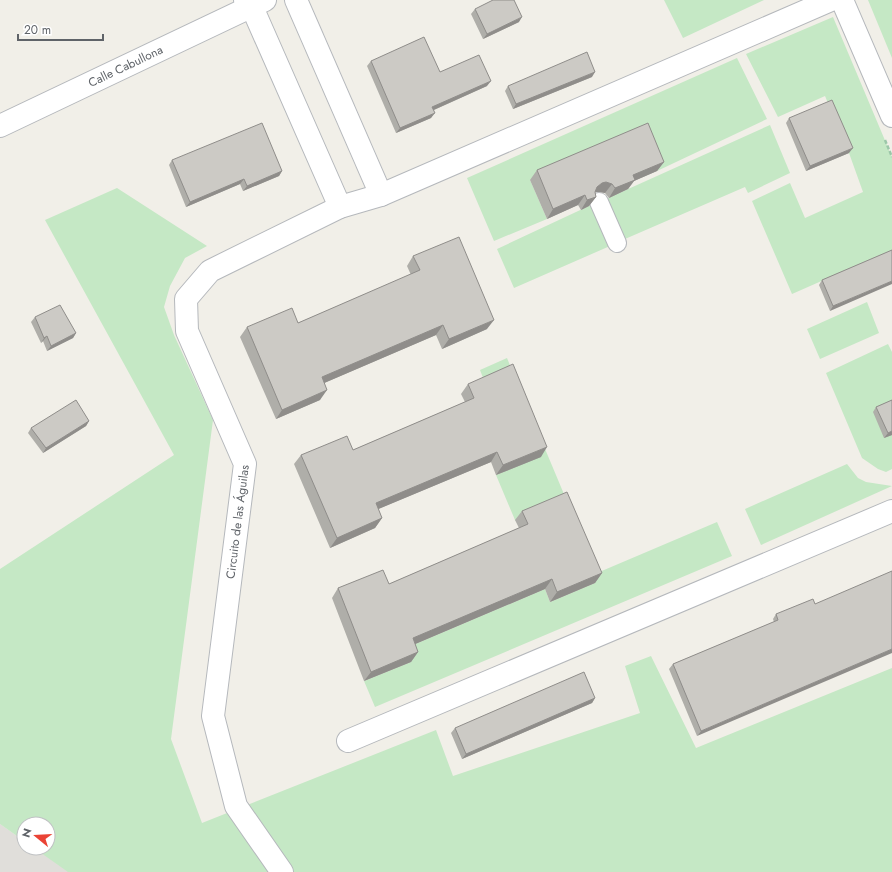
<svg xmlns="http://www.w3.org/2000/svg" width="892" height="872" font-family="Jost,sans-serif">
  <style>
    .industrial { fill: #e0deda }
    .green { fill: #c5e8c5 }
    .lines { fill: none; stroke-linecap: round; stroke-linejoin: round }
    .pedestrian-casing { stroke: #b5b8bc; stroke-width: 20 }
    .minor-casing { stroke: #b5b8bc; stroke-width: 24 }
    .path { stroke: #9cc7a9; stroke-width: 2.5; stroke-dasharray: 4 2; stroke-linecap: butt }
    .pedestrian { stroke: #fff; stroke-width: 18 }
    .minor { stroke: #fff; stroke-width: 22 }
    .wall { fill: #afaea9 }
    .shaded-wall { fill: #8f8d8a }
    .building { fill: #cccac5; stroke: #8f8d8a }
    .labels { text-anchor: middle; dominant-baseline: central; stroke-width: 4; stroke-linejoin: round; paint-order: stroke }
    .street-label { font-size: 12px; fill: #5f6368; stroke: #fff }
  </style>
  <rect width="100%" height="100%" fill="#f1efe8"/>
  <path class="industrial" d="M 0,824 L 24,841 L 24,848 L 35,848 L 69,872 L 0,872 Z"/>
  <path class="green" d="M 664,0 L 764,0 L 683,38 Z
    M 868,0 L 892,0 L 892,58 Z
    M 833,17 L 892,157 L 892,250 L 792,294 L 752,201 L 790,183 L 805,218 L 863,192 L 849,153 L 825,96 L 778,117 L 746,54 Z
    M 737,58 L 767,119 L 657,171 L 530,180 L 547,219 L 494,241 L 467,178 Z
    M 770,125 L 790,173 L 748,193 L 745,187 L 625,239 L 606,199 Z
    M 117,188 L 207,246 L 185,258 L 170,286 L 164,307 L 174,335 L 213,420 L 171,739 L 202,823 L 436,730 L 453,776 L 640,713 L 625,666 L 651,656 L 696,748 L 892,668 L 892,872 L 68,872 L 34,848 L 48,848 L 48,824 L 24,824 L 24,841 L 0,824 L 0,569 L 174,455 L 45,220 Z
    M 591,205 L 610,246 L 514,288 L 497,249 Z
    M 867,302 L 879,333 L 820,359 L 807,329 Z
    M 888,344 L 892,352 L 892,469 L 886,472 L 878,469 L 862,458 L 826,373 Z
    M 507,358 L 597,573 L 717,522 L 732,556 L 375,707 L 364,681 L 411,662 L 406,648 L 545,589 L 550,602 L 595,583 L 515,520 L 496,475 L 540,456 L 485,383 L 480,370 Z
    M 847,464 L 858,478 L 866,482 L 892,486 L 761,545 L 745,509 Z"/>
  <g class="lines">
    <defs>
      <path id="pedestrian" d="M 599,202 L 617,243"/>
      <g id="minor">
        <path d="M 245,0 L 252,7 L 340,207"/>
        <path d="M 296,0 L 381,195"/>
        <path d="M 842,0 L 892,116"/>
        <path id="s1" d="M 0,126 L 265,0"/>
        <path d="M 348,741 L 892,511"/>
        <path id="s2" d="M 282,872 L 236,806 L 213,716 L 245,464 L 187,331 L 186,299 L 210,271 L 340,207 L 381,195 L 831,0"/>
      </g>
    </defs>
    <use href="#pedestrian" class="pedestrian-casing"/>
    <use href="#minor" class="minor-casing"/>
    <path class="path" d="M 885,140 L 892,157"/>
    <use href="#pedestrian" class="pedestrian"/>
    <use href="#minor" class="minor"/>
  </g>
  <path class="wall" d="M 475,9 L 519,22 L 483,39 L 471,14 Z
    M 371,61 L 440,72 L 487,86 L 434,110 L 431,118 L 396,133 L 367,66 Z
    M 592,77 L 513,109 L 505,91 L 508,86 Z
    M 789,118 L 849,153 L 806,171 L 786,123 Z
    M 172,160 L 282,171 L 279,176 L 243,191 L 240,184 L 186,207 L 169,165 Z
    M 664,162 L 657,171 L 634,181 L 628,189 L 609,198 L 605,193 L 600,192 L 595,192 L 596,197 L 589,206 L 581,210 L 578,205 L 547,219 L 530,180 L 537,170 Z
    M 892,250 L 830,311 L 819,285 L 822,280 Z
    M 413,256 L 487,329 L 442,349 L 436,335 L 324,383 L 320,400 L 276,419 L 240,337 L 247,327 L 298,323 L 411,275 L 407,266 Z
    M 35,317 L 76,333 L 73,338 L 47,351 L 43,341 L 41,343 L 31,322 Z
    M 468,384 L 541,457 L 496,475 L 491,462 L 378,509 L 382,518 L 375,528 L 330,548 L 294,464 L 301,455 L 353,450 L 465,402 L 461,394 Z
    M 892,400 L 892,435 L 884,438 L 873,412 L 876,407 Z
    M 89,421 L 86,426 L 43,453 L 28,433 L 31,428 Z
    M 522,511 L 602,573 L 595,583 L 550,602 L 545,589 L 415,644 L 418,652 L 411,662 L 364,681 L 332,598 L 338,588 L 389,584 L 519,528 L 515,520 Z
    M 815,604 L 697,736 L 669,669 L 673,664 L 774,622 L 773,619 L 776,614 Z
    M 595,698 L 592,703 L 462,759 L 451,733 L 455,728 Z"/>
  <path class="shaded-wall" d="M 522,17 L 519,22 L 483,39 L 487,34 Z
    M 595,72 L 592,77 L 513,109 L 516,104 Z
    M 491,81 L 487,86 L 429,112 L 432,107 Z
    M 435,113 L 431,118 L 396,133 L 400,128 Z
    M 853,148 L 849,153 L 806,171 L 810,166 Z
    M 664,162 L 657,171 L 634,181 L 628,189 L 609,198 L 615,188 L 633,175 Z
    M 282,171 L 279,176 L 243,191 L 247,186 Z
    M 244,179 L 240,184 L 186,207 L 190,202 Z
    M 606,182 L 612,184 L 605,193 L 600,192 L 595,192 L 597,187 L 602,183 Z
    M 585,195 L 578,205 L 547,219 L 553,209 Z
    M 596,197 L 589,206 L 581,210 L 587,200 Z
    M 892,281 L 892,284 L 830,311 L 833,306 Z
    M 494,320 L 487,329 L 442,349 L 449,339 Z
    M 443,325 L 436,335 L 315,387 L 322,377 Z
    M 76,333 L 73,338 L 47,351 L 51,346 Z
    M 47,336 L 43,341 L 41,343 L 44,338 Z
    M 327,390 L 320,400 L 276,419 L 282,410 Z
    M 89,421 L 86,426 L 43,453 L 46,448 Z
    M 892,431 L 892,435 L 884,438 L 888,433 Z
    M 547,447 L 541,457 L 496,475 L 503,465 Z
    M 497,452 L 491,462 L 369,513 L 376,503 Z
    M 382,518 L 375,528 L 330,548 L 337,538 Z
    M 602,573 L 595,583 L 550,602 L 557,592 Z
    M 552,579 L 545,589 L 406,648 L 413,638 Z
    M 892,649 L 892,653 L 697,736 L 701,731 Z
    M 418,652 L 411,662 L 364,681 L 371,672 Z
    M 595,698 L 592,703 L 462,759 L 466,754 Z"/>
  <path class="building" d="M 493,0 L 514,0 L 522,17 L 487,34 L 475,9 Z
    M 424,37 L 440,72 L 479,55 L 491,81 L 432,107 L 435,113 L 400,128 L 371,61 Z
    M 587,52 L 595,72 L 516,104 L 508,86 Z
    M 832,100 L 853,148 L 810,166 L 789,118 Z
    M 262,123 L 282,171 L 247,186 L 244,179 L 190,202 L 172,160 Z
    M 648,123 L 664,162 L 633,175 L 635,180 L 615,188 L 612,184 L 606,182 L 602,183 L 597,187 L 595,192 L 596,197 L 587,200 L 585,195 L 553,209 L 537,170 Z
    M 459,237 L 494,320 L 449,339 L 443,325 L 322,377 L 327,390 L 282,410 L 247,327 L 292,308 L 298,323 L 420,270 L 413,256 Z
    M 892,250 L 892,281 L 833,306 L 822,280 Z
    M 60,305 L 76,333 L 51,346 L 47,336 L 44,338 L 35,317 Z
    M 513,364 L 547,447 L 503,465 L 497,452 L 376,503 L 382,518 L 337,538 L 301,455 L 347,436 L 353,450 L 474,398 L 468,384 Z
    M 76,400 L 89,421 L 46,448 L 31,428 Z
    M 892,400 L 892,431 L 888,433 L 876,407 Z
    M 567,492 L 602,573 L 557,592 L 552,579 L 413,638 L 418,652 L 371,672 L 338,588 L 383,570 L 389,584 L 528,524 L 522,511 Z
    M 892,571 L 892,649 L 701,731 L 673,664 L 778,620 L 776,614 L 813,599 L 815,604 Z
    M 584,672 L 595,698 L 466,754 L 455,728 Z"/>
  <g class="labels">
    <g class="street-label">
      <text stroke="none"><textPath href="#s1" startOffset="139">Calle Cabullona</textPath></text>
      <text stroke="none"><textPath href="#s2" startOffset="369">Circuito de las Águilas</textPath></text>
    </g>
  </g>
  <g transform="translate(36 836) rotate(288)"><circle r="19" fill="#ffffff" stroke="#bfc1c3"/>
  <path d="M0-3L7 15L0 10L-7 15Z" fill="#ea4335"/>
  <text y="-6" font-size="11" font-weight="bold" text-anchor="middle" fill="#5f6368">N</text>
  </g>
  <path d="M18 34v6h85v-6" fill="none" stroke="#5f6368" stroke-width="2"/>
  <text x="24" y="34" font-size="12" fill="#5f6368" stroke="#ffffff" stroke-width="3" paint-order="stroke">20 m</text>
</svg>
